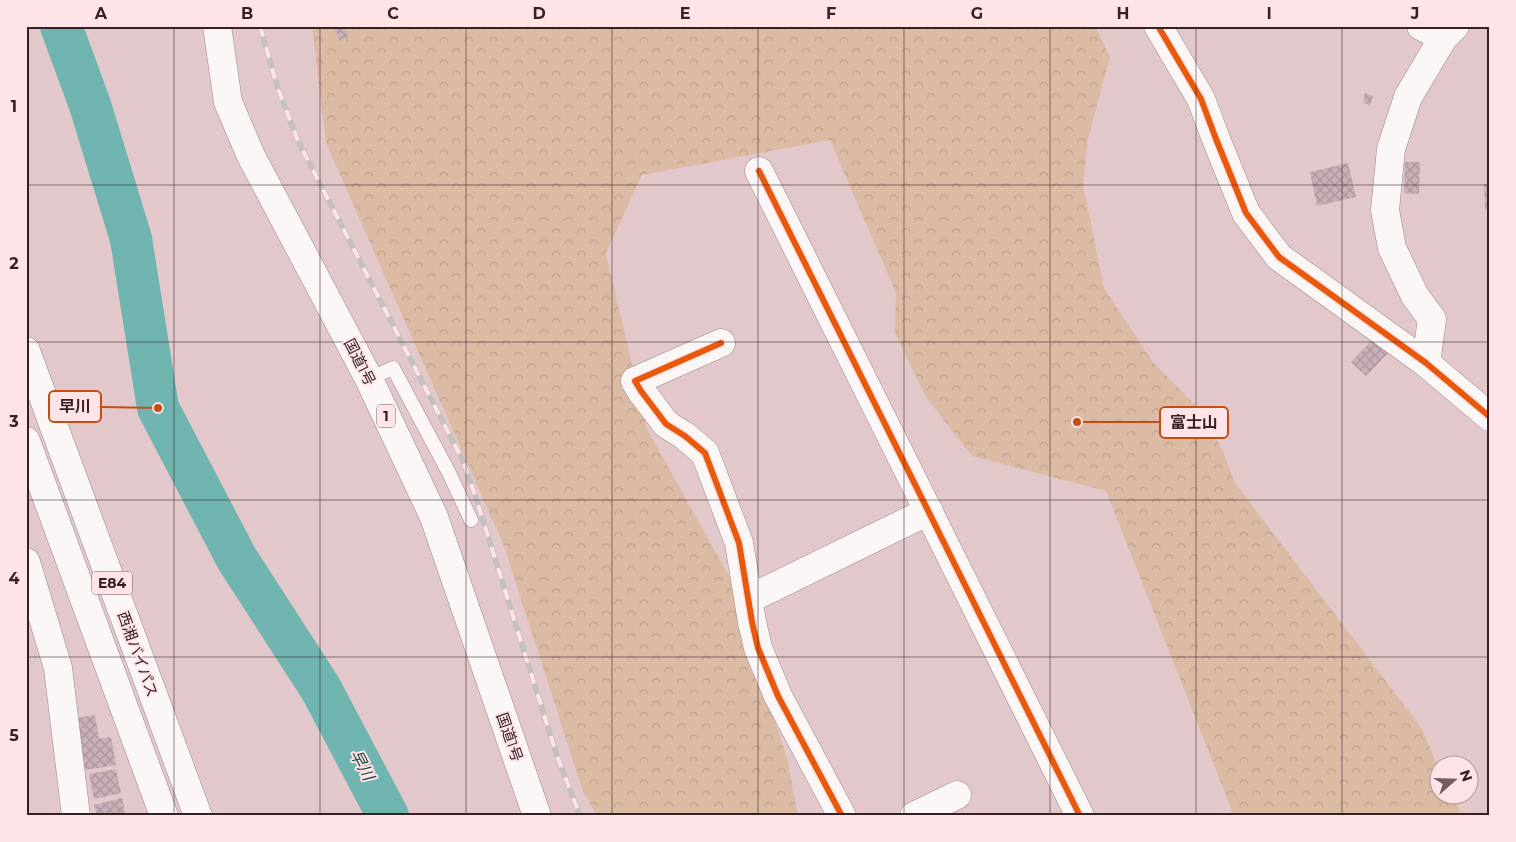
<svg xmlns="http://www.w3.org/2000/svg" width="1516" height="842" font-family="Montserrat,'Noto Sans JP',sans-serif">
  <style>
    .forest { fill: url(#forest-crowns) }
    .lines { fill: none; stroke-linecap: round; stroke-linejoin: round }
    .river { stroke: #70b4b0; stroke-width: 42 }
    .building { fill: url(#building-cross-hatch) }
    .service-casing { stroke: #9c878a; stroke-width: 15 }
    .minor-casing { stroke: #9c878a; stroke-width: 29 }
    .trunk-casing { stroke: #9c878a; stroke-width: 29 }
    .motorway-casing { stroke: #9c878a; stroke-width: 29 }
    .path { stroke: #d5cdce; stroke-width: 3; stroke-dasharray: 4 4; stroke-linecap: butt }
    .service { stroke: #fbf7f7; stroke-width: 14 }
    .minor { stroke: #fbf7f7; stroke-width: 28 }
    .trunk { stroke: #fbf7f7; stroke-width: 28 }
    .motorway { stroke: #fbf7f7; stroke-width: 28 }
    .rail-casing { stroke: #c6bfc0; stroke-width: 5.5 }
    .rail { stroke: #ffe4e7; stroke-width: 4; stroke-dasharray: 11; stroke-linecap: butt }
    .cycleway-casing { stroke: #ffe4e7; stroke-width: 9 }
    .cycleway { stroke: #e8590c; stroke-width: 6 }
    .grid { fill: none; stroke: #352124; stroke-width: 1; stroke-opacity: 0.55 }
    .labels { text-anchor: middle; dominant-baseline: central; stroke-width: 4; stroke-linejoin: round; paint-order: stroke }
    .shield { fill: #ffe4e7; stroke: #725c5e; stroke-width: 1 }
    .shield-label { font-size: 14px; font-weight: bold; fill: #352124 }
    .street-label { font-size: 15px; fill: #352124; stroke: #ffe4e7 }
    .water-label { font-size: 16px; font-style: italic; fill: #154542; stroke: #ffe4e7 }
    .leader { fill: none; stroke: #c44e11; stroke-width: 2 }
    .callout-dot { fill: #c44e11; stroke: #ffe4e7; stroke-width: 2 }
    .callout { fill: #ffe4e7; stroke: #c44e11; stroke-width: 2 }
    .callout-label { font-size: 16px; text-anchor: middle; font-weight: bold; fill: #352124 }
    .neatline { fill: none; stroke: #352124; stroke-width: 2 }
    .grid-label { font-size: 16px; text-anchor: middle; font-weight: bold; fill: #352124 }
  </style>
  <defs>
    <pattern id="forest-crowns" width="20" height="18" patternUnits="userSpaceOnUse" patternTransform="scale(1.25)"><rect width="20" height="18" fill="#dcbba4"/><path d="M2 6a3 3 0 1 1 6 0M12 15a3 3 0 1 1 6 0" fill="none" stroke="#bda08d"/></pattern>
    <pattern id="building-cross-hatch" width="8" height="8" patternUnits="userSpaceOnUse" patternTransform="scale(1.25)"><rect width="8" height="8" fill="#c9afb7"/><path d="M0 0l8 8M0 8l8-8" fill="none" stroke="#ad969d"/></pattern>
  </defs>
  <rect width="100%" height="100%" fill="#e3c8cb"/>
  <path class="forest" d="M 312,26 L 1095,26 L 1110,57 L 1088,139 L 1083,184 L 1104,288 L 1152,361 L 1205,415 L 1224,454 L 1235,483 L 1421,727 L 1438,766 L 1438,794 L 1452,795 L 1462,816 L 1234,816 L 1106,491 L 972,456 L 926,397 L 895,334 L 896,293 L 830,140 L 642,175 L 606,253 L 647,429 L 730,578 L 788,762 L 798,816 L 597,816 L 582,789 L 504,546 L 326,143 Z"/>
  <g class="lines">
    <path class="river" d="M 61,26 L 90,105 L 131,239 L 158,408 L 237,559 L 321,689 L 388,816"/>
  </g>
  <path class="building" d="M 345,26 L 348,37 L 339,40 L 335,28 Z
    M 1365,93 L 1373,96 L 1370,106 L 1363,102 Z
    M 1405,162 L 1420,162 L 1419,194 L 1404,193 Z
    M 1348,163 L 1356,197 L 1317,206 L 1310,172 Z
    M 1484,184 L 1490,184 L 1490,210 L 1485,210 Z
    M 1374,338 L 1388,353 L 1366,376 L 1351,362 Z
    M 95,715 L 99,739 L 111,737 L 116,765 L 85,770 L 77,718 Z
    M 116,769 L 121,793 L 94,799 L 89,774 Z
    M 122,798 L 126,816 L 97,816 L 94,805 Z"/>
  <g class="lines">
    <defs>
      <path id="service" d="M 369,379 L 393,368 L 449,473 L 471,520"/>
      <path id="minor" d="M 1158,26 L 1201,99 L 1216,139 L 1246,213 L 1279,257 L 1426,363 L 1490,417
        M 1421,26 L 1443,38
        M 759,171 L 1080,816
        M 721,343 L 635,381 L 641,391 L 666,424 L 685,436 L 705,453 L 739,543 L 752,622 L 758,648 L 778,696 L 842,816
        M 1426,363 L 1432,319 L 1415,296 L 1392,248 L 1385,210 L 1391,149 L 1408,97 L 1443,38 L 1455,26
        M 26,562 L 58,668 L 76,816
        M 749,599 L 929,511
        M 914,816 L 957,795"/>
      <path id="trunk" d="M 217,26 L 228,102 L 251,156 L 369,379 L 434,517 L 537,816"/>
      <path id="motorway" d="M 26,351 L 198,816
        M 26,441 L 164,816"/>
    </defs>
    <use href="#service" class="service-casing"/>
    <use href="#minor" class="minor-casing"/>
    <use href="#trunk" class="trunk-casing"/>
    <use href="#motorway" class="motorway-casing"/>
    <path class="path" d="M 312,26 L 313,33"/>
    <use href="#service" class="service"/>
    <use href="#minor" class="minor"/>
    <use href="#trunk" class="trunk"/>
    <use href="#motorway" class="motorway"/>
    <defs>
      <path id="rail" d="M 260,26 L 277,86 L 298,141 L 463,461 L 476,498 L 556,753 L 580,816"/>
    </defs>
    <use href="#rail" class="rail-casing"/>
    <use href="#rail" class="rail"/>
    <defs>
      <path id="cycleway" d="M 1158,26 L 1201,99 L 1216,139 L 1246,213 L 1279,257 L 1426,363 L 1490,417
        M 759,171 L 1080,816
        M 721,343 L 635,381 L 641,391 L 666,424 L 685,436 L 705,453 L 739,543 L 752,622 L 758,648 L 778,696 L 842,816"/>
    </defs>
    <use href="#cycleway" class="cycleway-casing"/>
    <use href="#cycleway" class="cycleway"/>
  </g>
  <path class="grid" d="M 174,26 L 174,816M 320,26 L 320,816M 466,26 L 466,816M 612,26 L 612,816M 758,26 L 758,816M 904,26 L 904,816M 1050,26 L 1050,816M 1196,26 L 1196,816M 1342,26 L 1342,816M 26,185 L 1490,185M 26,342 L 1490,342M 26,500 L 1490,500M 26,657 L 1490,657"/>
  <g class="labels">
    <g class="shield">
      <rect x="377" y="404.5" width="18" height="23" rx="4"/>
      <rect x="92" y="571.5" width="40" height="23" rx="4"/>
    </g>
    <g class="shield-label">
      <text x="386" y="416">1</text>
      <text x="112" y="583">E84</text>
    </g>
    <g class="street-label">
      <text transform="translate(360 362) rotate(63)">国道1号</text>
      <text transform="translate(138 654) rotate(70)">西湘バイパス</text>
      <text transform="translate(510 737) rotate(71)">国道1号</text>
    </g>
    <g class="water-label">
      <text transform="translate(362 765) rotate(62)">早川</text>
    </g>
  </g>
  <path class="leader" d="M158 408L101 407M1077 422L1160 422"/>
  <g class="callout-dot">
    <circle cx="158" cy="408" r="5"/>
    <circle cx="1077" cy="422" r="5"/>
  </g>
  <g class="callout">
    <rect x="49" y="391" width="52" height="31" rx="5"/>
    <rect x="1160" y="407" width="68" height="31" rx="5"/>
  </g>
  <g class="callout-label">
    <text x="75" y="412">早川</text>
    <text x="1194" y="428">富士山</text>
  </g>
  <rect width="1516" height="842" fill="none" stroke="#ffe4e7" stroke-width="55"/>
  <g transform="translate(1454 780) rotate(70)"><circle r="24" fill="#ffe4e7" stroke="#ae9699"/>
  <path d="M0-4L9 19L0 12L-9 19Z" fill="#725b5e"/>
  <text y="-8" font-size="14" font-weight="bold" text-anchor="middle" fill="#352124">N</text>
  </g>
  <rect x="28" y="28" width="1460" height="786" class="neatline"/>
  <g class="grid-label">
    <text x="101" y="19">A</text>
    <text x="247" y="19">B</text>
    <text x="393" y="19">C</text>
    <text x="539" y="19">D</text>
    <text x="685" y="19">E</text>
    <text x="831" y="19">F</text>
    <text x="977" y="19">G</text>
    <text x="1123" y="19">H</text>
    <text x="1269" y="19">I</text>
    <text x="1415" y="19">J</text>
    <text x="14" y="112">1</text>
    <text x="14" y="269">2</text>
    <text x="14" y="427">3</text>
    <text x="14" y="584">4</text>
    <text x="14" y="741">5</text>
  </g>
</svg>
